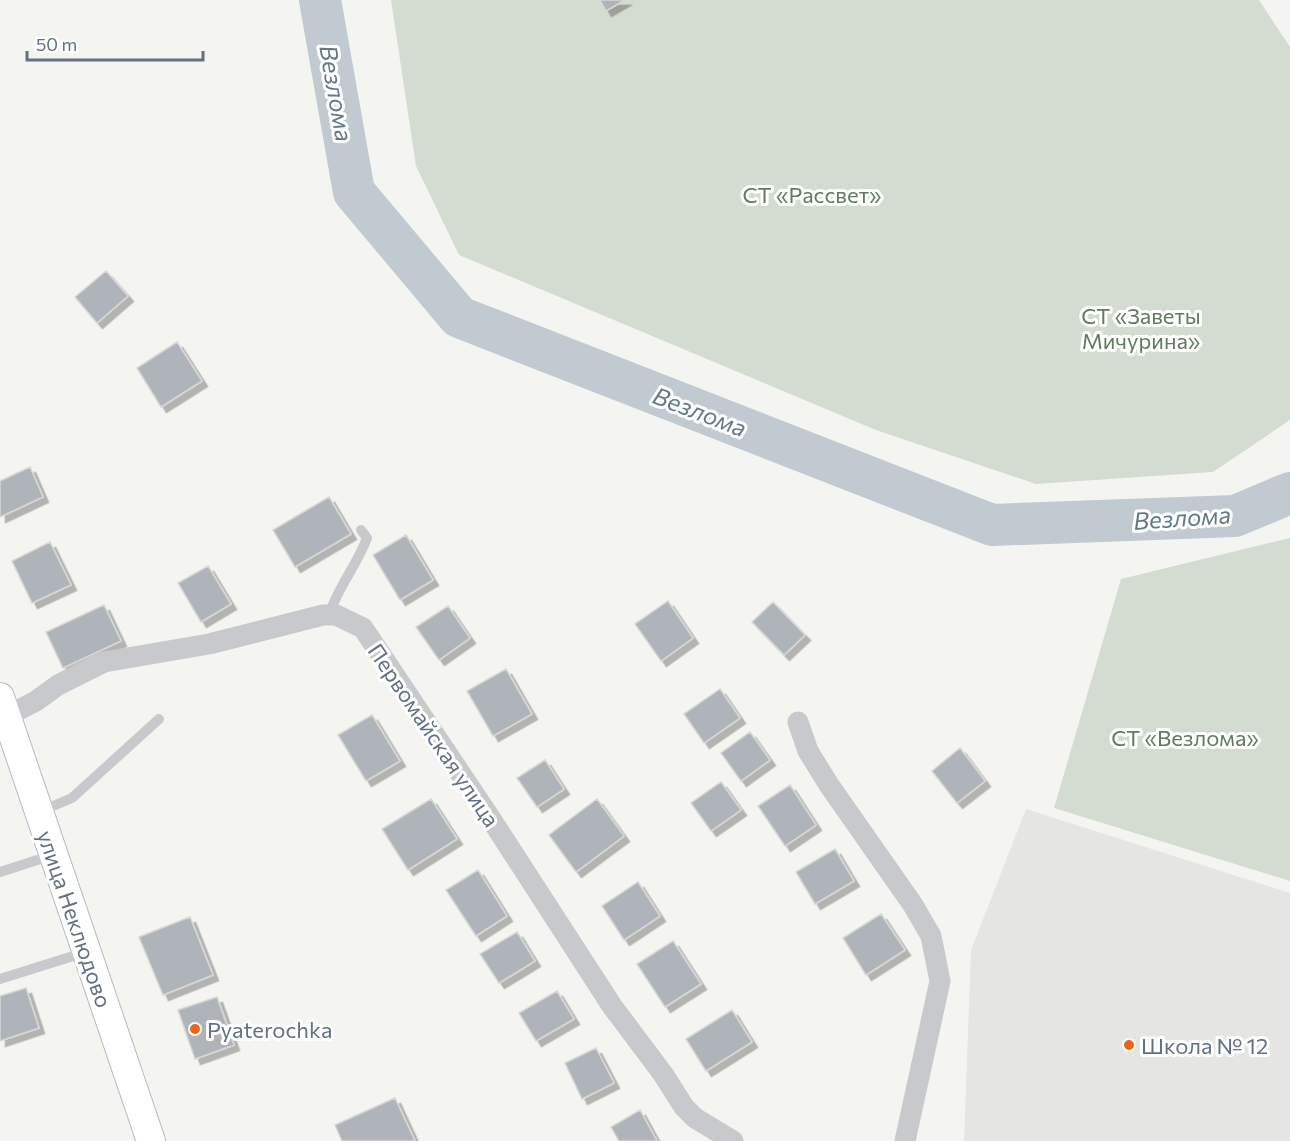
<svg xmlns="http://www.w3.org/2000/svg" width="1290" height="1141" font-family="Commissioner,sans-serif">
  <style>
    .built { fill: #e5e6e4 }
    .green { fill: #d4dcd1 }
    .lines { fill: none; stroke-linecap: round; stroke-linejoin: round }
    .river { stroke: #c1cad1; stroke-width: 42 }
    .building { fill: #afb4bb; stroke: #d6d6d3; stroke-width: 1.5; filter: url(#shadow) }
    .secondary-casing { stroke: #b6bac0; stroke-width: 30 }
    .service { stroke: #c7c9cd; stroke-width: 10 }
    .minor { stroke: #c7c9cd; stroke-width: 21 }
    .secondary { stroke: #fff; stroke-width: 28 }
    .poi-dot { fill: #ee6318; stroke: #fff; stroke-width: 2 }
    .labels { text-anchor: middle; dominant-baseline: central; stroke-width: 6; stroke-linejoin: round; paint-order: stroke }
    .park-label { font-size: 22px; fill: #637a61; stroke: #fff }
    .street-label { font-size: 22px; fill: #627084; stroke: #fff }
    .poi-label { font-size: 22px; fill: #627084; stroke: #fff; text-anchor: start }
    .water-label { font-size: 24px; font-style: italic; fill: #627988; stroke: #fff }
  </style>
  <defs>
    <filter id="shadow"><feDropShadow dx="5.5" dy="5.5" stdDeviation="0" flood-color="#0004"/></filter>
  </defs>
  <rect width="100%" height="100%" fill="#f4f5f0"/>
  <path class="built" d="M 1026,809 L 1290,893 L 1290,1141 L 964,1141 L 971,950 Z"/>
  <path class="green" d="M 391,0 L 1259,0 L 1290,47 L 1290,420 L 1213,472 L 1036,484 L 876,430 L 459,255 L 416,166 Z
    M 1290,538 L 1290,881 L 1054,808 L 1121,579 Z"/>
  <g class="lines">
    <path class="river" d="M 320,0 L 354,192 L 459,317 L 992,525 L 1235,516 L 1290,493"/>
  </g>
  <path class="building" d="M 600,0 L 625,0 L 606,11 Z
    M 106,271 L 128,296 L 97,323 L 75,297 Z
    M 177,342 L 202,381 L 161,407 L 137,368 Z
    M 30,467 L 43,497 L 0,517 L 0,481 Z
    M 329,497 L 351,534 L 295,567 L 273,530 Z
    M 406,535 L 433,580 L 400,600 L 373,555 Z
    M 50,542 L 71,585 L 32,603 L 12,561 Z
    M 208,566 L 231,604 L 201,622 L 178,583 Z
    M 668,601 L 693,638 L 661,661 L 635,624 Z
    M 773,602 L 805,635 L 784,655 L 752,622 Z
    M 104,605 L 121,641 L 63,668 L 46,632 Z
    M 448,606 L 470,638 L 439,660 L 416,627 Z
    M 506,669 L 532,714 L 493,736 L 467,691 Z
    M 720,689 L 740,718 L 704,743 L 684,714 Z
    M 372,715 L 400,761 L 366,781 L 338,735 Z
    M 750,732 L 770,760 L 741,781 L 721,753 Z
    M 960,748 L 985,781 L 957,803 L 932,771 Z
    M 545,760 L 564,789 L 537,807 L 517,778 Z
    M 721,782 L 741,810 L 711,831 L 691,803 Z
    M 790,785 L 816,825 L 785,846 L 758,806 Z
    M 431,799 L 457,839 L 408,870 L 382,829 Z
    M 597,799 L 624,836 L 576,872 L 549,835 Z
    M 835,849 L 854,881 L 815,904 L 796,872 Z
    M 478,870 L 507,916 L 476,936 L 446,890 Z
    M 638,882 L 660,916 L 624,940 L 602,906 Z
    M 881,914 L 905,950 L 866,975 L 843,938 Z
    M 190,917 L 213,975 L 163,995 L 139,937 Z
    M 517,932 L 535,961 L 499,983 L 480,954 Z
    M 673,941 L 701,984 L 665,1007 L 637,964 Z
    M 26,988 L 39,1028 L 0,1041 L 0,996 Z
    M 557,991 L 574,1019 L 536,1041 L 519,1013 Z
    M 217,997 L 234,1045 L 195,1059 L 178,1010 Z
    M 732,1010 L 752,1042 L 706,1071 L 686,1039 Z
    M 596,1048 L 614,1083 L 582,1099 L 565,1063 Z
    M 395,1098 L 415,1141 L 342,1141 L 335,1125 Z
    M 640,1110 L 657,1141 L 619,1141 L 611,1127 Z"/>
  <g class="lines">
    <defs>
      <path id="secondary" d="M 0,697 L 151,1141"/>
    </defs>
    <use href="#secondary" class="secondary-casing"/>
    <path class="service" d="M 329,615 C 338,587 357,565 367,538 L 361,530
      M 39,812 L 72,798 L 159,719
      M 0,872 L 53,855
      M 0,979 L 86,952"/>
    <path class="minor" d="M 7,716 L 36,701 L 58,685 L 104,662 L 209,644 L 323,615 L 336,615 L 363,628 L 491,819 L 612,1006 L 663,1074 L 684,1107 L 695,1118 L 733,1141
      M 798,722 L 808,751 L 829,785 L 913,905 L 931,936 L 940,981 L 905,1141"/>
    <use href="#secondary" class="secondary"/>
  </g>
  <g class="poi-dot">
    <circle cx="195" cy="1029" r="6"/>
    <circle cx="1129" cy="1045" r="6"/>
  </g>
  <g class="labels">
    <g class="park-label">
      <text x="812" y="194">СТ «Рассвет»</text>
      <text x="1141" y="315">СТ «Заветы<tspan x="1141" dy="25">Мичурина»</tspan></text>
      <text x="1185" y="737">СТ «Везлома»</text>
    </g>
    <g class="street-label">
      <text transform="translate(434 735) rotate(56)">Первомайская улица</text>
      <text transform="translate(75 919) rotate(71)">улица Неклюдово</text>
    </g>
    <g class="poi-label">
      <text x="207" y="1029">Pyaterochka</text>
      <text x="1141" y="1045">Школа № 12</text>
    </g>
    <g class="water-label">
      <text transform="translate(337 93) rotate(80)">Везлома</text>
      <text transform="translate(700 411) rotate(21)">Везлома</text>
      <text transform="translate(1182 517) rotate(-4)">Везлома</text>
    </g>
  </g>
  <path d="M27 51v9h176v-9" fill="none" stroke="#627084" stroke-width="3"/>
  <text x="36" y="51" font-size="18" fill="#627084" stroke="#ffffff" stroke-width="4.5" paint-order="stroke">50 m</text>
</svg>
